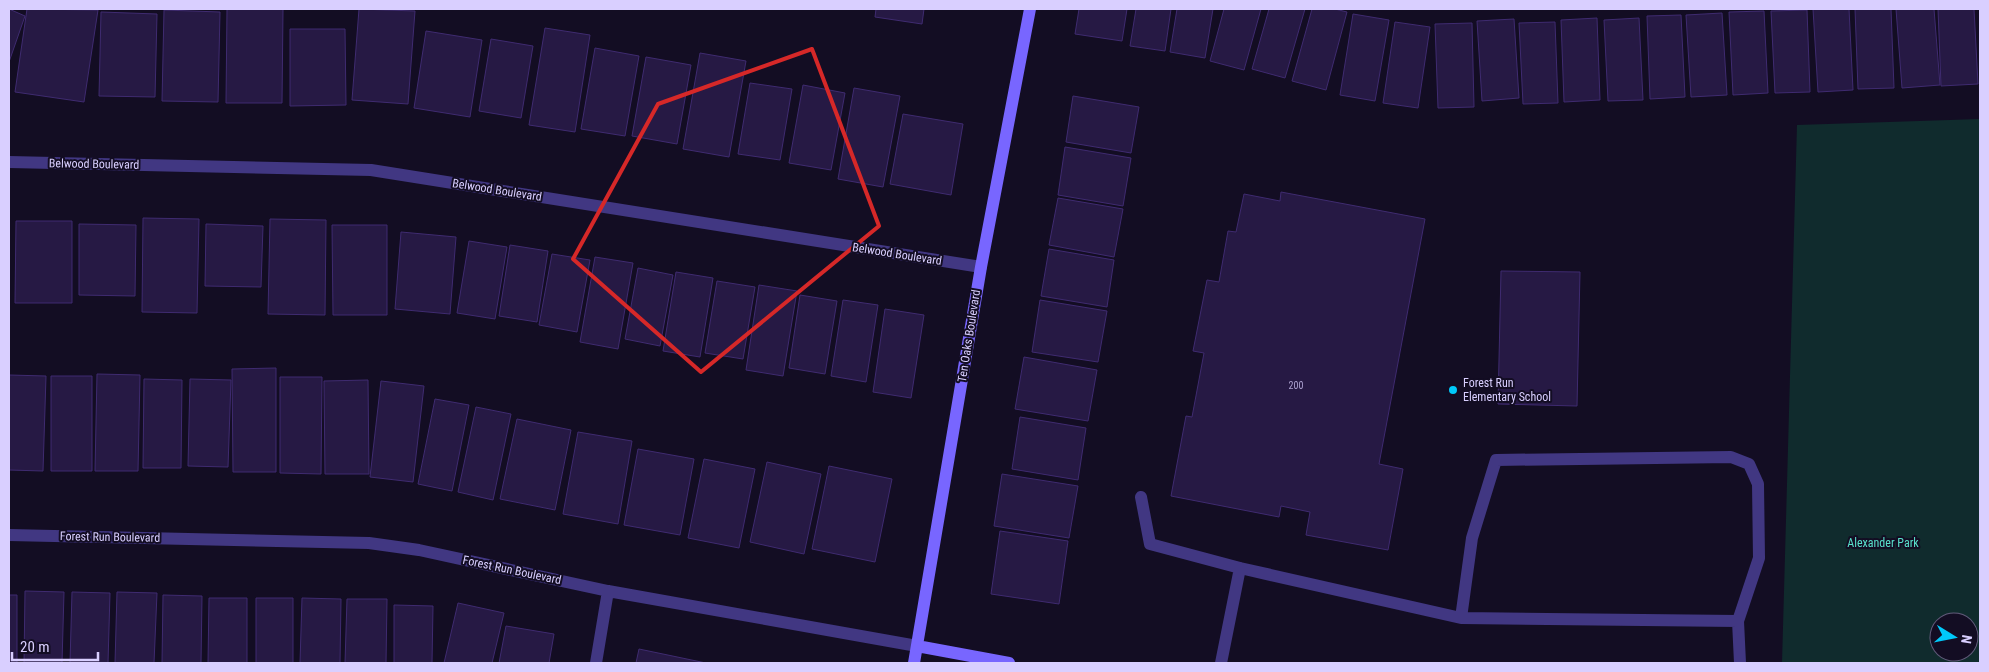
<svg xmlns="http://www.w3.org/2000/svg" width="1989" height="672" font-family="'Roboto Condensed',sans-serif">
  <style>
    .green { fill: #102b2d; fill-rule: evenodd }
    .building { fill: #261944; stroke: #3f2b70 }
    .lines { fill: none; stroke-linecap: round; stroke-linejoin: round }
    .lane { stroke: #413782; stroke-width: 12 }
    .street { stroke: #413782; stroke-width: 12 }
    .secondary { stroke: #7866ff; stroke-width: 12 }
    .marked { fill: none; stroke: #d62828; stroke-width: 4; stroke-linejoin: round }
    .poi-dot { fill: #00c9fa; stroke: #130d23; stroke-width: 2 }
    .labels { text-anchor: middle; dominant-baseline: central; stroke-width: 4; stroke-linejoin: round; paint-order: stroke }
    .number-label { font-size: 10px; fill: #aca2d0 }
    .street-label { font-size: 12px; fill: #d9cfff; stroke: #130d23 }
    .poi-label { font-size: 12px; fill: #d9cfff; stroke: #130d23; text-anchor: start }
    .park-label { font-size: 12px; fill: #59e1cc; stroke: #130d23 }
  </style>
  <rect width="100%" height="100%" fill="#130d23"/>
  <path class="green" d="M 1980,119 L 1980,663 L 1782,663 L 1797,125 ZM 1939,622 L 1969,622 L 1969,652 L 1939,652 Z"/>
  <path class="building" d="M 9,9 L 25,16 L 9,62 Z
    M 27,9 L 98,10 L 84,102 L 15,92 Z
    M 227,9 L 283,9 L 282,103 L 226,103 Z
    M 359,9 L 415,11 L 408,104 L 352,100 Z
    M 876,9 L 924,9 L 922,24 L 875,17 Z
    M 1079,9 L 1127,9 L 1122,41 L 1075,34 Z
    M 1136,9 L 1171,9 L 1165,51 L 1130,46 Z
    M 1177,9 L 1213,9 L 1205,58 L 1170,52 Z
    M 1224,9 L 1261,9 L 1244,70 L 1210,61 Z
    M 1269,9 L 1305,9 L 1285,78 L 1252,69 Z
    M 1312,9 L 1335,9 L 1347,12 L 1326,90 L 1292,81 Z
    M 1813,9 L 1849,9 L 1853,90 L 1818,92 Z
    M 1855,9 L 1891,9 L 1894,88 L 1858,89 Z
    M 1896,9 L 1934,9 L 1940,85 L 1902,88 Z
    M 1938,9 L 1974,9 L 1978,84 L 1941,86 Z
    M 164,10 L 220,12 L 218,102 L 162,101 Z
    M 1807,10 L 1810,92 L 1775,93 L 1771,11 Z
    M 1764,11 L 1768,93 L 1733,95 L 1729,12 Z
    M 101,12 L 157,14 L 155,97 L 99,96 Z
    M 1722,13 L 1727,95 L 1691,97 L 1686,15 Z
    M 1353,14 L 1389,20 L 1375,101 L 1340,95 Z
    M 1681,15 L 1685,97 L 1650,99 L 1647,16 Z
    M 1597,18 L 1600,100 L 1564,102 L 1561,20 Z
    M 1639,18 L 1643,100 L 1608,101 L 1604,20 Z
    M 1514,19 L 1519,98 L 1482,101 L 1477,21 Z
    M 1395,22 L 1430,27 L 1418,108 L 1383,103 Z
    M 1555,22 L 1558,103 L 1523,104 L 1519,23 Z
    M 1472,23 L 1474,107 L 1438,108 L 1435,24 Z
    M 545,28 L 590,35 L 575,132 L 529,125 Z
    M 290,29 L 345,29 L 346,105 L 290,106 Z
    M 426,31 L 482,40 L 470,117 L 414,108 Z
    M 491,39 L 533,46 L 521,118 L 479,111 Z
    M 595,48 L 639,56 L 625,136 L 581,129 Z
    M 700,53 L 746,61 L 729,157 L 683,149 Z
    M 646,57 L 691,65 L 677,144 L 632,136 Z
    M 750,83 L 792,89 L 780,160 L 738,154 Z
    M 803,85 L 845,93 L 831,170 L 789,163 Z
    M 854,88 L 900,96 L 883,187 L 838,179 Z
    M 1073,96 L 1139,107 L 1131,153 L 1066,142 Z
    M 903,114 L 963,124 L 951,195 L 890,184 Z
    M 1065,147 L 1131,158 L 1123,206 L 1058,195 Z
    M 1281,192 L 1425,219 L 1379,464 L 1403,469 L 1388,550 L 1306,535 L 1310,512 L 1281,506 L 1279,517 L 1171,496 L 1186,416 L 1192,417 L 1204,353 L 1193,351 L 1207,280 L 1219,282 L 1228,231 L 1236,232 L 1244,194 L 1280,201 Z
    M 1058,198 L 1123,209 L 1114,257 L 1049,245 Z
    M 143,218 L 199,219 L 197,313 L 142,312 Z
    M 270,219 L 326,220 L 325,315 L 268,314 Z
    M 16,221 L 72,221 L 72,303 L 15,303 Z
    M 79,224 L 136,225 L 135,296 L 79,295 Z
    M 206,224 L 263,226 L 261,287 L 205,286 Z
    M 332,225 L 387,225 L 387,315 L 333,315 Z
    M 401,232 L 456,237 L 450,314 L 395,309 Z
    M 469,241 L 507,247 L 495,319 L 457,313 Z
    M 510,245 L 548,251 L 537,322 L 499,316 Z
    M 1049,249 L 1114,260 L 1107,307 L 1041,296 Z
    M 552,254 L 590,260 L 577,332 L 539,325 Z
    M 595,257 L 633,263 L 618,349 L 580,342 Z
    M 638,268 L 673,275 L 660,346 L 625,339 Z
    M 1501,271 L 1580,272 L 1577,406 L 1498,404 Z
    M 676,272 L 713,278 L 700,357 L 663,351 Z
    M 717,281 L 755,287 L 743,359 L 705,353 Z
    M 759,285 L 797,291 L 783,376 L 746,370 Z
    M 800,295 L 837,301 L 825,374 L 789,368 Z
    M 843,300 L 878,305 L 866,382 L 831,376 Z
    M 1040,300 L 1107,311 L 1098,362 L 1032,352 Z
    M 885,309 L 924,315 L 911,398 L 873,392 Z
    M 1024,357 L 1097,370 L 1088,421 L 1015,409 Z
    M 276,368 L 276,472 L 233,472 L 232,369 Z
    M 97,374 L 140,375 L 138,471 L 95,471 Z
    M 9,375 L 46,376 L 43,471 L 9,470 Z
    M 51,376 L 92,376 L 92,471 L 51,471 Z
    M 280,377 L 322,377 L 321,474 L 280,473 Z
    M 144,379 L 182,380 L 181,468 L 143,468 Z
    M 190,379 L 231,380 L 228,467 L 188,466 Z
    M 368,380 L 369,474 L 325,474 L 324,381 Z
    M 381,381 L 424,386 L 413,482 L 370,477 Z
    M 435,399 L 469,405 L 452,491 L 418,484 Z
    M 476,407 L 511,414 L 493,500 L 458,492 Z
    M 1020,417 L 1086,428 L 1078,480 L 1012,469 Z
    M 517,419 L 571,430 L 555,510 L 500,499 Z
    M 578,432 L 632,441 L 618,524 L 563,514 Z
    M 638,449 L 694,459 L 680,535 L 624,525 Z
    M 704,459 L 755,469 L 739,548 L 688,538 Z
    M 767,462 L 821,474 L 804,554 L 750,542 Z
    M 829,466 L 892,479 L 875,562 L 812,549 Z
    M 1002,474 L 1078,486 L 1069,538 L 994,526 Z
    M 1000,531 L 1068,541 L 1059,604 L 991,594 Z
    M 25,591 L 64,592 L 62,663 L 24,663 Z
    M 72,592 L 110,593 L 108,663 L 70,663 Z
    M 117,592 L 157,593 L 154,663 L 115,663 Z
    M 9,595 L 17,595 L 17,663 L 9,663 Z
    M 163,595 L 202,596 L 201,663 L 162,663 Z
    M 209,598 L 247,598 L 247,663 L 208,663 Z
    M 256,598 L 293,598 L 293,663 L 256,663 Z
    M 302,598 L 341,599 L 340,663 L 300,663 Z
    M 347,599 L 387,599 L 386,663 L 345,663 Z
    M 458,603 L 504,613 L 492,663 L 444,663 Z
    M 394,605 L 433,606 L 432,663 L 394,663 Z
    M 506,626 L 554,634 L 549,663 L 499,663 Z
    M 639,649 L 706,663 L 636,663 Z"/>
  <g class="lines">
    <path class="lane" d="M 1141,497 L 1150,544 L 1240,568 L 1461,618 L 1472,538 L 1496,460 L 1731,457 L 1749,464 L 1758,484 L 1759,558 L 1738,621 L 1740,663
      M 1461,618 L 1738,621
      M 1221,663 L 1240,568"/>
    <path class="street" d="M 9,162 L 371,170 L 981,267
      M 9,535 L 369,543 L 419,550 L 608,591 L 917,646
      M 596,663 L 608,591"/>
    <path class="secondary" d="M 917,646 L 1009,663
      M 914,663 L 981,267 L 1030,9"/>
  </g>
  <path class="marked" d="M 812,49 L 879,226 L 701,372 L 573,259 L 658,104 Z"/>
  <circle class="poi-dot" cx="1453" cy="390" r="5"/>
  <g class="labels">
    <g class="number-label">
      <text x="1296" y="385">200</text>
    </g>
    <g class="street-label">
      <text transform="translate(94 164) rotate(1)">Belwood Boulevard</text>
      <text transform="translate(497 190) rotate(9)">Belwood Boulevard</text>
      <text transform="translate(897 254) rotate(9)">Belwood Boulevard</text>
      <text transform="translate(969 336) rotate(-81)">Ten Oaks Boulevard</text>
      <text transform="translate(110 537) rotate(1)">Forest Run Boulevard</text>
      <text transform="translate(512 570) rotate(12)">Forest Run Boulevard</text>
    </g>
    <g class="poi-label">
      <text x="1463" y="383">Forest Run<tspan x="1463" dy="14">Elementary School</tspan></text>
    </g>
    <g class="park-label">
      <text x="1883" y="543">Alexander Park</text>
    </g>
  </g>
  <rect width="1989" height="672" fill="none" stroke="#d9cfff" stroke-width="20"/>
  <g transform="translate(1954 637) rotate(100)"><circle r="24" fill="#130d23" stroke="#625b7b"/>
  <path d="M0-4L9 19L0 12L-9 19Z" fill="#00c9fa"/>
  <text y="-8" font-size="14" font-weight="bold" text-anchor="middle" fill="#d9cfff">N</text>
  </g>
  <path d="M12 652v8h86v-8" fill="none" stroke="#d9cfff" stroke-width="2.5"/>
  <text x="20" y="652" font-size="15" fill="#d9cfff" stroke="#130d23" stroke-width="4" paint-order="stroke">20 m</text>
</svg>
